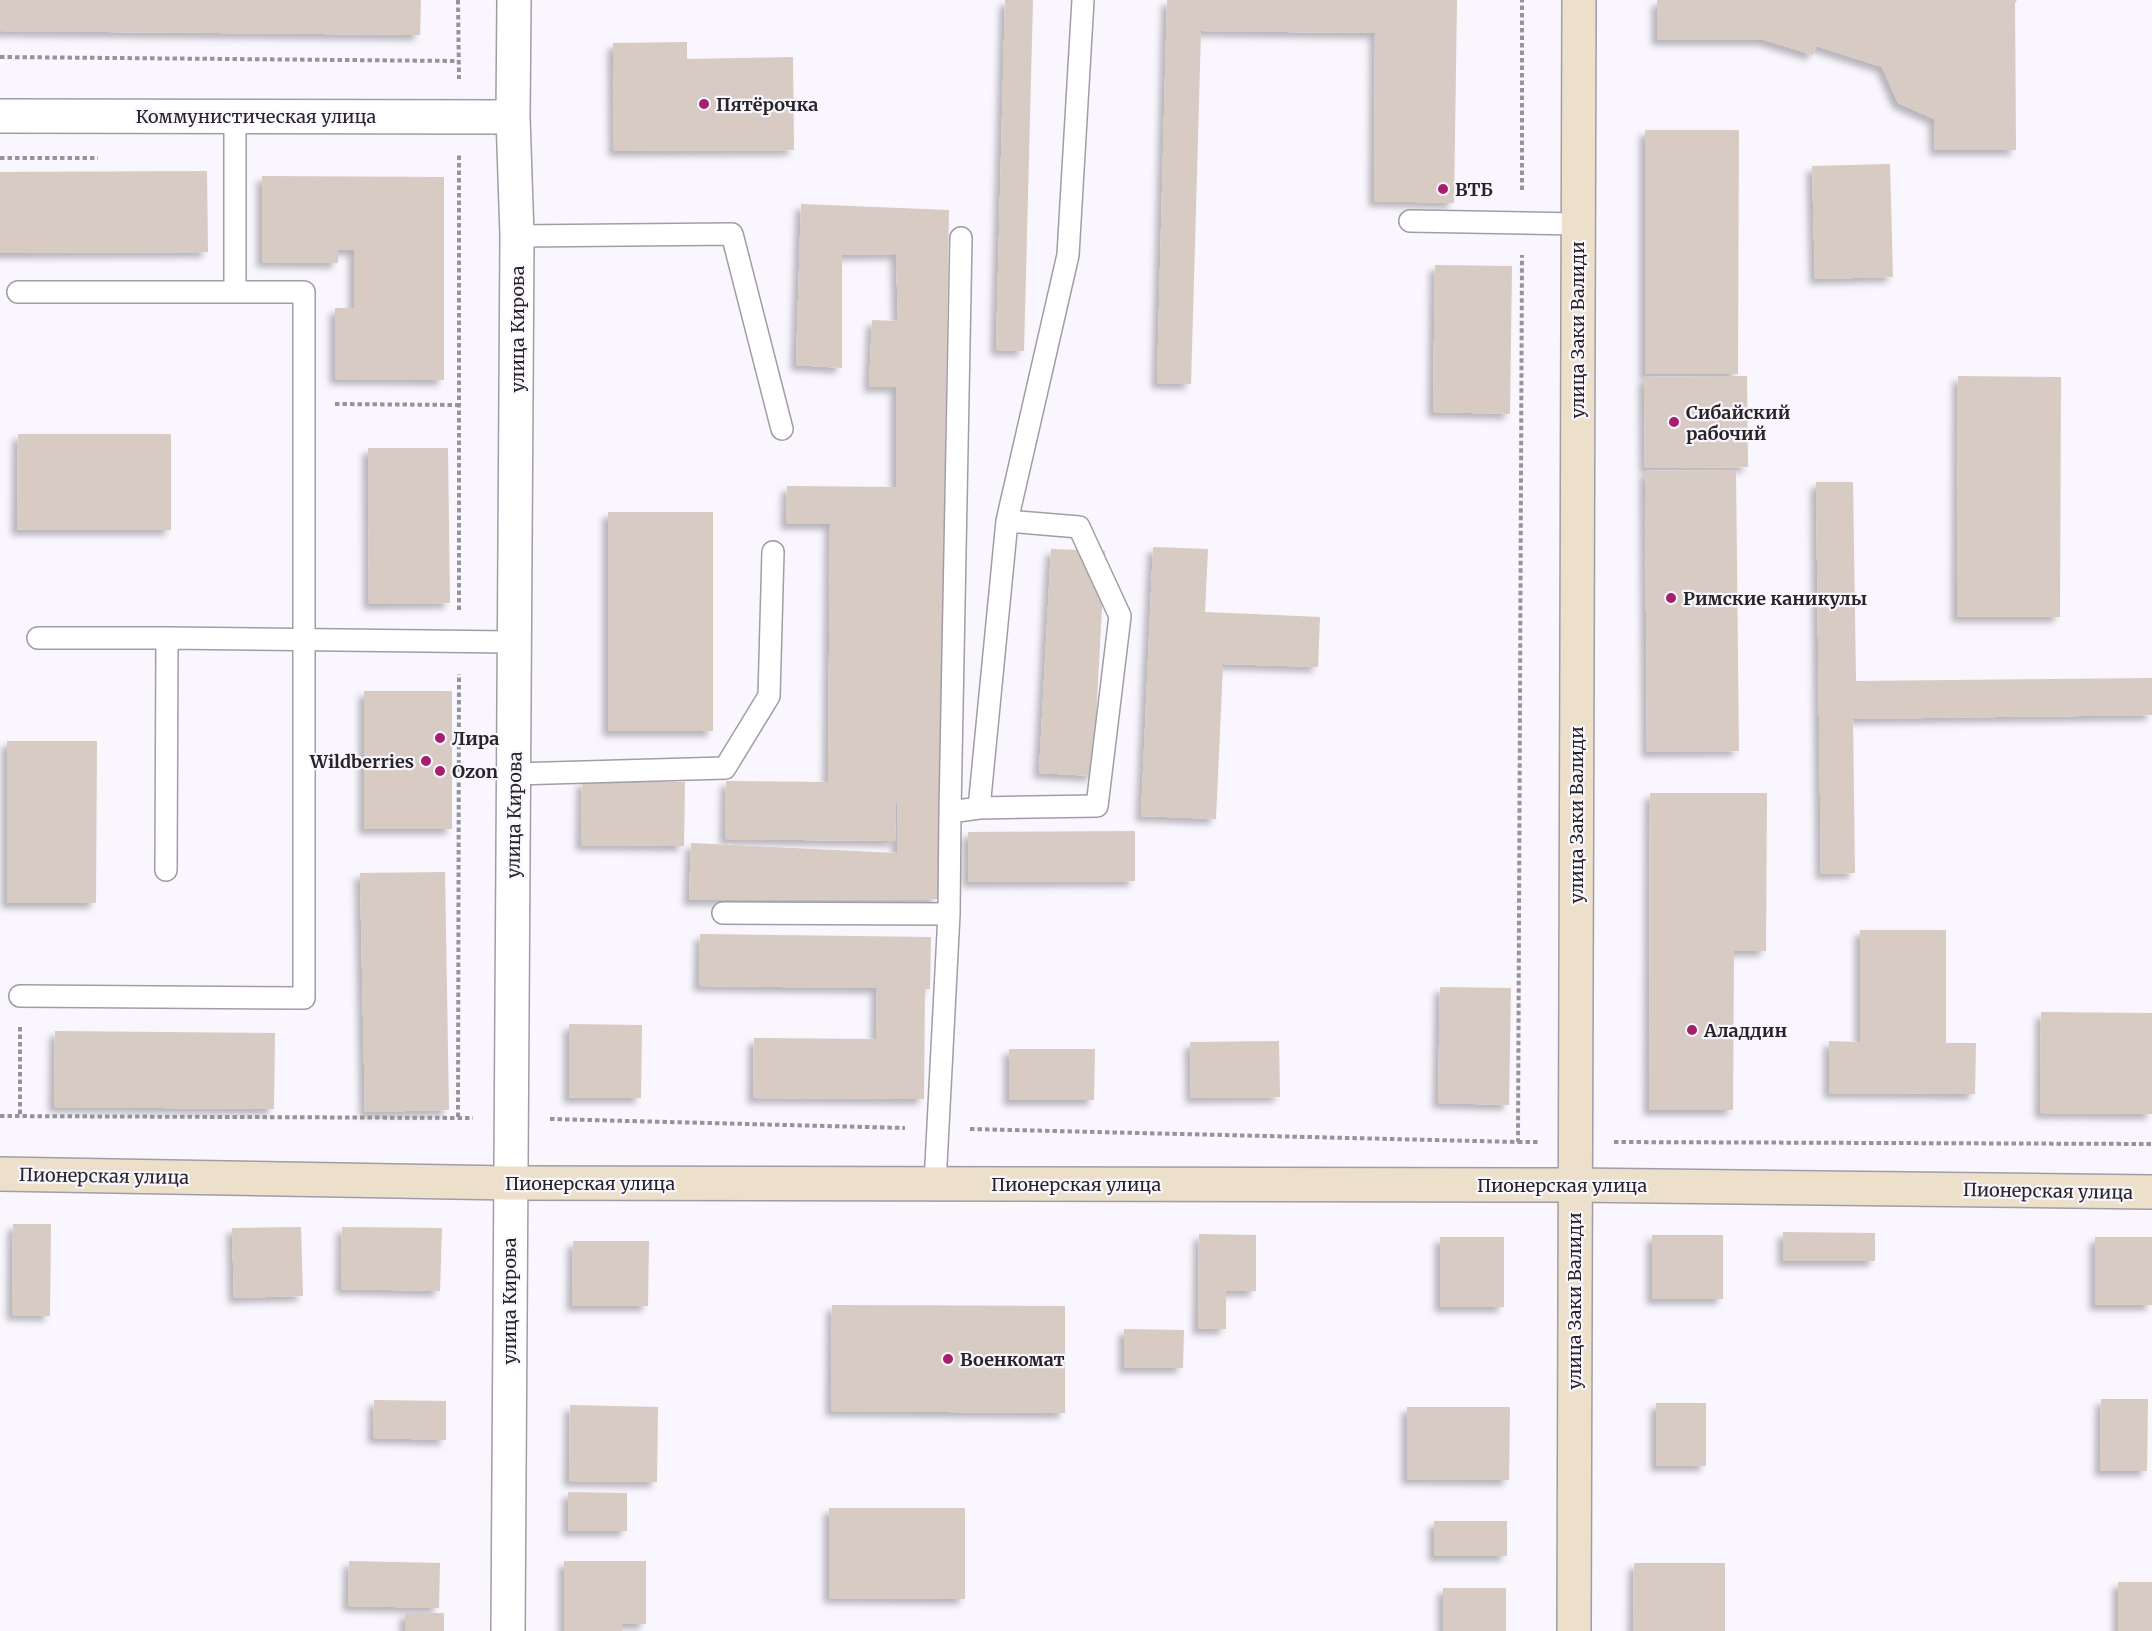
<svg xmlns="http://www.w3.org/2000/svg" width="2152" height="1631" font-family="Merriweather,serif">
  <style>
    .building { fill: #d8cbc3; filter: url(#shadow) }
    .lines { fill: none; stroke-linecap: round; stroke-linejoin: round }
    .lane-casing { stroke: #a19ca7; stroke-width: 24 }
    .street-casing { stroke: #a19ca7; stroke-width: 36 }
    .secondary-casing { stroke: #a19ca7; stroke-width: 36 }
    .path { stroke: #96939a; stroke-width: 4; stroke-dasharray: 4.5 3; stroke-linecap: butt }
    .lane { stroke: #fff; stroke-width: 21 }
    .street { stroke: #fff; stroke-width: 33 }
    .secondary { stroke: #ece0ca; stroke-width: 33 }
    .poi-dot { fill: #a5206c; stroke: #faf6fe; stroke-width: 2 }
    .labels { text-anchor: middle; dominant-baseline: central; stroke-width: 4.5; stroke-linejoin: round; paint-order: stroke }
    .poi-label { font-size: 18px; font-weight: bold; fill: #262428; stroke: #faf6fe; text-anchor: start }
    .street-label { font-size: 18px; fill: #262428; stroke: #faf6fe }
  </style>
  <defs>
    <filter id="shadow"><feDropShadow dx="-5.5" dy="5.5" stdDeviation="3" flood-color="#0004"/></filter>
  </defs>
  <rect width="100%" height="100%" fill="#faf6fe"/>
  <path class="building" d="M 0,0 L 421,0 L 420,35 L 0,31 Z
    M 1005,0 L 1033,0 L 1024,351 L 996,350 Z
    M 1167,0 L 1457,0 L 1454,203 L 1374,201 L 1375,33 L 1201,31 L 1191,384 L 1157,383 Z
    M 1657,0 L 2017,0 L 2015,3 L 2016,150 L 1935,150 L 1934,119 L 1898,103 L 1882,67 L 1816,46 L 1813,55 L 1764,40 L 1657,40 Z
    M 687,42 L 687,59 L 793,57 L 794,150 L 614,151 L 613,43 Z
    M 1645,130 L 1739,130 L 1738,374 L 1645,374 Z
    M 1890,164 L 1893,277 L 1815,279 L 1812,166 Z
    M 207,171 L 208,252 L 0,253 L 0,172 Z
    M 262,176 L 444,177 L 444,380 L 335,379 L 335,308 L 354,308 L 354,250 L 338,250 L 338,263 L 262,262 Z
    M 801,204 L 949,210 L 938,899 L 689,900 L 691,843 L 897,853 L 897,770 L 895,841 L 725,839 L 726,781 L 828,782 L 830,524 L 786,524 L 787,486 L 896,487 L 896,387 L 869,387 L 872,320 L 898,321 L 896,254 L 842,255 L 842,368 L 796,365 Z
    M 1435,265 L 1512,266 L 1510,414 L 1433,412 Z
    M 1747,376 L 1748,467 L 1645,468 L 1644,377 Z
    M 1958,376 L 2061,377 L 2060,617 L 1957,617 Z
    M 18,434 L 171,434 L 171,530 L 17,530 Z
    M 368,448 L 448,448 L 450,603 L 369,604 Z
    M 1736,470 L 1739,751 L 1647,752 L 1645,471 Z
    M 1816,482 L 1853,482 L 1856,681 L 2152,678 L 2152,715 L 1853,719 L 1855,873 L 1821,874 Z
    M 608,512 L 713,512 L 713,731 L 608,731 Z
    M 1153,547 L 1208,549 L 1205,612 L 1320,617 L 1318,667 L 1223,664 L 1216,819 L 1141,816 Z
    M 1051,549 L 1105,551 L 1093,776 L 1039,773 Z
    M 364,691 L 452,691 L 452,829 L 364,829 Z
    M 7,741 L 97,741 L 96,903 L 7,903 Z
    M 582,781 L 685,782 L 684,846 L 581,845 Z
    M 1650,793 L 1767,793 L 1766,951 L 1734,951 L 1733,1110 L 1649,1110 Z
    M 1135,831 L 1135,881 L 968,882 L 968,832 Z
    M 445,872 L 449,1110 L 365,1112 L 360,873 Z
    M 1860,930 L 1946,930 L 1946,1043 L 1976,1043 L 1975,1094 L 1829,1093 L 1829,1041 L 1860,1042 Z
    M 700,934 L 931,937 L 930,989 L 925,989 L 924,1099 L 753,1098 L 754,1038 L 876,1039 L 877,988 L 699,986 Z
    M 1440,987 L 1511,988 L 1509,1105 L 1438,1103 Z
    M 2041,1012 L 2152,1013 L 2152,1114 L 2040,1113 Z
    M 569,1024 L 642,1025 L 641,1098 L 569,1098 Z
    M 55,1031 L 275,1033 L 274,1109 L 54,1107 Z
    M 1279,1041 L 1280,1097 L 1191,1098 L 1190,1042 Z
    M 1009,1049 L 1095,1049 L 1094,1100 L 1009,1100 Z
    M 13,1224 L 51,1224 L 50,1316 L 12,1315 Z
    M 301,1227 L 303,1296 L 234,1298 L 232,1228 Z
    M 342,1227 L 442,1228 L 440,1291 L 341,1289 Z
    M 1783,1232 L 1875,1233 L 1875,1261 L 1783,1261 Z
    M 1199,1234 L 1256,1235 L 1256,1291 L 1226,1291 L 1226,1329 L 1198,1329 Z
    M 1652,1235 L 1723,1235 L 1723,1299 L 1652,1299 Z
    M 1440,1237 L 1504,1237 L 1504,1307 L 1440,1307 Z
    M 2095,1237 L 2152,1237 L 2152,1305 L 2095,1305 Z
    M 573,1241 L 649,1241 L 648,1306 L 572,1306 Z
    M 832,1305 L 1065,1306 L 1065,1413 L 831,1411 Z
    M 1124,1329 L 1184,1330 L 1183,1368 L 1124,1368 Z
    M 2101,1399 L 2148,1399 L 2147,1471 L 2100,1471 Z
    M 374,1400 L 446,1401 L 446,1440 L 373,1438 Z
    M 1656,1403 L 1706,1403 L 1706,1466 L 1656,1466 Z
    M 570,1405 L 658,1407 L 657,1482 L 569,1481 Z
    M 1407,1407 L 1510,1407 L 1509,1480 L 1407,1479 Z
    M 568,1492 L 627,1493 L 627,1531 L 568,1531 Z
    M 829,1508 L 965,1508 L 965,1599 L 829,1598 Z
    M 1434,1521 L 1507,1521 L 1507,1556 L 1434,1556 Z
    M 349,1561 L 440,1563 L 439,1608 L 348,1606 Z
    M 564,1561 L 646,1561 L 646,1624 L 622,1624 L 622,1631 L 564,1631 Z
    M 1634,1563 L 1725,1563 L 1725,1631 L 1633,1631 Z
    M 2118,1582 L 2152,1582 L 2152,1631 L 2118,1631 Z
    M 1443,1588 L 1506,1588 L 1506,1631 L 1443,1631 Z
    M 405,1613 L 444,1613 L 444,1631 L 405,1631 Z"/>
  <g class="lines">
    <defs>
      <path id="lane" d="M 1410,221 L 1578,224
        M 517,236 L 732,234 L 782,429
        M 18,292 L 304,292 L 304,998 L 20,996
        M 235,292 L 235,116
        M 38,638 L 167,638
        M 514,774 L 725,768 L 769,696 L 773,552
        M 979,808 L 1097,806 L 1120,616 L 1079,527 L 1007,521
        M 950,812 L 961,238
        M 166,870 L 167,638 L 515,642
        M 723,913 L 949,914
        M 935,1184 L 949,914 L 950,812 L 979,808 L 1007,521 L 1068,255 L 1083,0"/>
      <path id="street" d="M 0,116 L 513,117
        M 508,1631 L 517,236 L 513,117 L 514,0"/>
      <path id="secondary" d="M 0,1174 L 510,1183 L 1575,1185 L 2152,1192
        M 1574,1631 L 1579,0"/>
    </defs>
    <use href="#lane" class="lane-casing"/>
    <use href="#street" class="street-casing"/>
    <use href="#secondary" class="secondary-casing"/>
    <path class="path" d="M 458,0 L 459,79
      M 0,57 L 458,61
      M 0,158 L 98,158
      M 1522,190 L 1522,0
      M 335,404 L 459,405
      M 459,610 L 459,155
      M 20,1027 L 20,1116
      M 0,1116 L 473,1118
      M 458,1117 L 459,674
      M 550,1119 L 905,1128
      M 970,1129 L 1518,1142 L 1522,255
      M 1518,1142 L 1538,1142
      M 1614,1142 L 2152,1144"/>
    <use href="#lane" class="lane"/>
    <use href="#street" class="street"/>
    <use href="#secondary" class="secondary"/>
  </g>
  <g class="poi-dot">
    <circle cx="704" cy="104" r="6"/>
    <circle cx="1443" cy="189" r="6"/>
    <circle cx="1674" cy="422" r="6"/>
    <circle cx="1671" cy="598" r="6"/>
    <circle cx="440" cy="738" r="6"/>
    <circle cx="426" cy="761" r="6"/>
    <circle cx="440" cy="771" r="6"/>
    <circle cx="1692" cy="1030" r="6"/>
    <circle cx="948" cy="1359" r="6"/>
  </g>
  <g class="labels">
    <g class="poi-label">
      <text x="716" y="104">Пятёрочка</text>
      <text x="1455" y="189">ВТБ</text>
      <text x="1686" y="412">Сибайский<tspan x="1686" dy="21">рабочий</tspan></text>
      <text x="1683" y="598">Римские каникулы</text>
      <text x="452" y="738">Лира</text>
      <text x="414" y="761" text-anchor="end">Wildberries</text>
      <text x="452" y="771">Ozon</text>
      <text x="1704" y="1030">Аладдин</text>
      <text x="960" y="1359">Военкомат</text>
    </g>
    <g class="street-label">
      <text x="256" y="116">Коммунистическая улица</text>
      <text transform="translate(517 329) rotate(-90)">улица Кирова</text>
      <text transform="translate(1577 330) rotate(-90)">улица Заки Валиди</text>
      <text transform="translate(514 815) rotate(-89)">улица Кирова</text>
      <text transform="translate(1576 815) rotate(-90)">улица Заки Валиди</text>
      <text transform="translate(104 1176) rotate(1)">Пионерская улица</text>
      <text x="590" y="1183">Пионерская улица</text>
      <text x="1076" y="1184">Пионерская улица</text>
      <text x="1562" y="1185">Пионерская улица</text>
      <text transform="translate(2048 1191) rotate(1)">Пионерская улица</text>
      <text transform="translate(509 1301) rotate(-90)">улица Кирова</text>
      <text transform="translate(1574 1301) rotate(-90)">улица Заки Валиди</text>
    </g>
  </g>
</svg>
